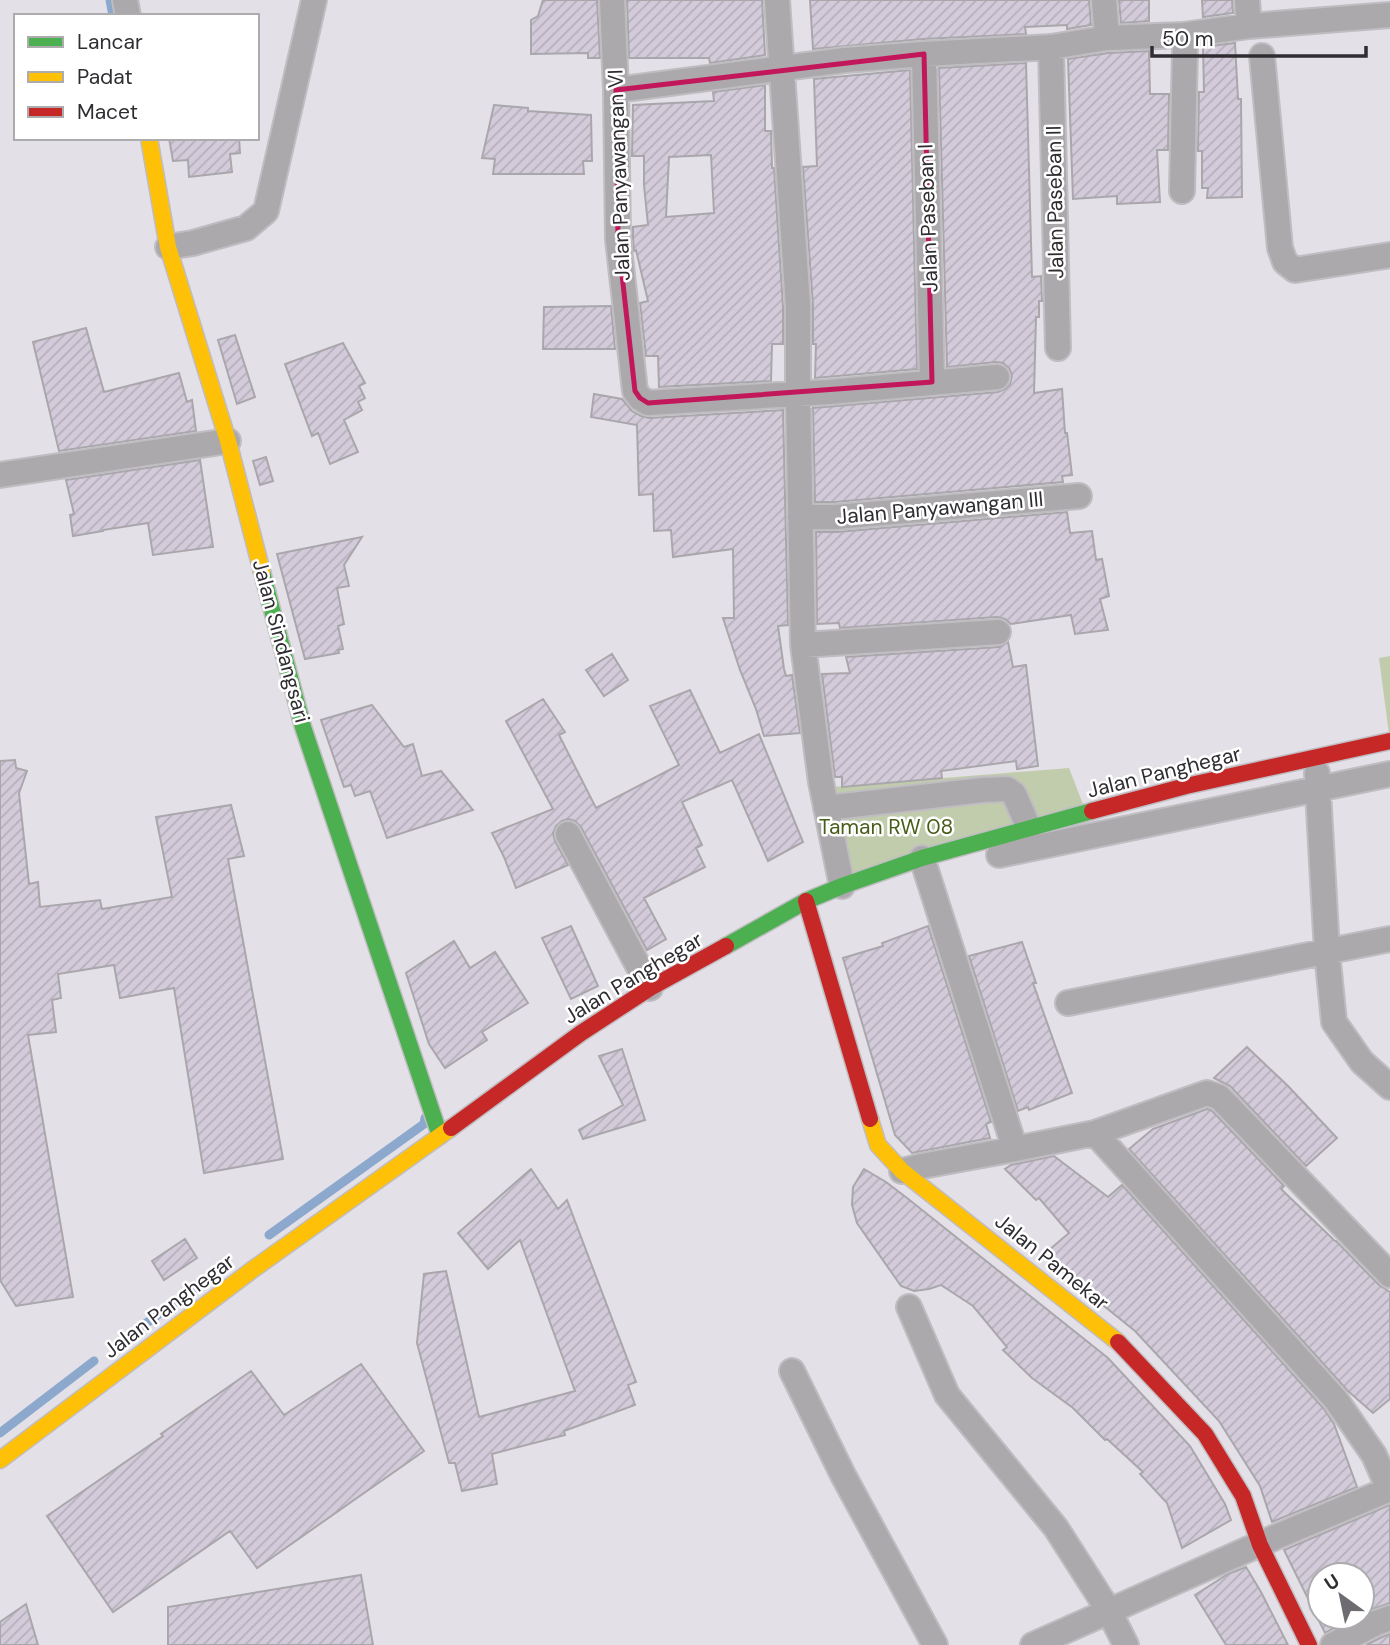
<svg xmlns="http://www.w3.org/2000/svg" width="1390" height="1645" font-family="'DM Sans',sans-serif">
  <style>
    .green { fill: #c1ccad }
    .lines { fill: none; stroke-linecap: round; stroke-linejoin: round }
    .stream { stroke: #8ca9cd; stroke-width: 9 }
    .building { fill: url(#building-hatch); stroke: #aaa7ac; stroke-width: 2; fill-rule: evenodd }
    .street-casing { stroke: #c0bdc2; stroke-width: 28 }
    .fast-casing { stroke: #c0bdc2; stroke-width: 19 }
    .slow-casing { stroke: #c0bdc2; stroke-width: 19 }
    .jam-casing { stroke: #c0bdc2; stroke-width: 19 }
    .street { stroke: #aba9ab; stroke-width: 24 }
    .fast { stroke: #4caf50; stroke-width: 16 }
    .slow { stroke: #ffc107; stroke-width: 16 }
    .jam { stroke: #c62828; stroke-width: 16 }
    .marked { fill: none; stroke: #c2185b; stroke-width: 5; stroke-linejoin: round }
    .labels { text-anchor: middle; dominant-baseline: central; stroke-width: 5; stroke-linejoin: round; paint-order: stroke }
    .street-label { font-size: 21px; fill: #2f2d31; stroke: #fff }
    .park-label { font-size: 21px; fill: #495c1a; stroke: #fff }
  </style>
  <defs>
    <pattern id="building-hatch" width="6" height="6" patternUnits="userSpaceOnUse" patternTransform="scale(1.75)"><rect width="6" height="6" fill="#d3cbda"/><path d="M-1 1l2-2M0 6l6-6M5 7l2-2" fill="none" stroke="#b5afbc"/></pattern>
  </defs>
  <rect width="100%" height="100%" fill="#e4e0e7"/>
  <path class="green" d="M 1390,656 L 1390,742 L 1379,658 Z
    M 1069,768 L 1086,812 L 849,883 L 832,787 Z"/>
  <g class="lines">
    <path class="stream" d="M 110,0 L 113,16
      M 269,1235 L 424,1124 L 425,1118
      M 141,1327 L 227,1265
      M 0,1433 L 94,1361"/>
  </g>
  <path class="building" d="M 543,0 L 597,0 L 600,58 L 588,58 L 588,53 L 531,54 L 531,20 L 538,16 Z
    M 627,0 L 762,0 L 765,55 L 710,63 L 709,58 L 629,58 Z
    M 810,0 L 1089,0 L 1091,25 L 1067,29 L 1067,25 L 1025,27 L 1026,34 L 923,39 L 813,49 Z
    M 1119,0 L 1149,0 L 1149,21 L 1121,23 Z
    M 1202,0 L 1232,0 L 1233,13 L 1203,17 Z
    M 1235,43 L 1238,99 L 1241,99 L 1242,197 L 1207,198 L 1208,188 L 1202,188 L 1202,151 L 1198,151 L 1199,92 L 1204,92 L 1203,47 Z
    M 1149,51 L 1150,94 L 1169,94 L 1168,150 L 1157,150 L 1160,202 L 1117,204 L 1117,196 L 1073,199 L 1068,59 L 1108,53 Z
    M 1026,63 L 1032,277 L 1041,276 L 1042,301 L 1039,301 L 1039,317 L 1036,317 L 1034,393 L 1062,389 L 1065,433 L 1067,433 L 1072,475 L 1062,476 L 1063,482 L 835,502 L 815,502 L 813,408 L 998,392 L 1005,389 L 1010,384 L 1012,375 L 1009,368 L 1003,363 L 996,362 L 947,367 L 939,68 Z
    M 910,70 L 917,369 L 815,378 L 816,344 L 813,344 L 813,305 L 803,167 L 817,166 L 814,79 Z
    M 765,85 L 765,131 L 771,131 L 772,168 L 774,168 L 783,307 L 783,344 L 772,344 L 771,381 L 659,387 L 658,356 L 646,356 L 640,303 L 648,301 L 636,250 L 634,251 L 633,238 L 633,227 L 648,225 L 644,185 L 644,156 L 632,156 L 633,105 L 714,101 L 713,92 ZM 711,155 L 714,213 L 666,217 L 669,157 Z
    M 494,105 L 528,108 L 528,111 L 591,115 L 592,161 L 583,161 L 584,174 L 493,174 L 495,159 L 482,158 Z
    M 169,138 L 239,138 L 240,153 L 230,154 L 232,172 L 189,177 L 188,160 L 173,161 Z
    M 611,306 L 615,349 L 543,349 L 544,307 Z
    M 86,328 L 104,392 L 179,373 L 187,402 L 192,400 L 196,431 L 59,451 L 33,342 Z
    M 235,335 L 255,397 L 237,404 L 218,340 Z
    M 343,343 L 365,383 L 359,386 L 365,398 L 358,402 L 362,410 L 344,420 L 358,452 L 330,464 L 318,433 L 312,436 L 285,364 Z
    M 594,394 L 622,399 L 632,411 L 641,416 L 649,418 L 783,410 L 788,625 L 778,626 L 784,669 L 786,676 L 792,675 L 800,733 L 764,736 L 756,709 L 740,670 L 723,618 L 734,618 L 733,549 L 673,557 L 671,530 L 654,531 L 653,494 L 639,495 L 637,425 L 591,417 Z
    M 266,457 L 273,481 L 260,485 L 253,461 Z
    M 200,460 L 213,547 L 153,555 L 148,523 L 103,530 L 103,531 L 73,536 L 70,515 L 74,514 L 66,480 Z
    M 1067,512 L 1070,533 L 1092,531 L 1096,560 L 1102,559 L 1109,596 L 1100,599 L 1108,630 L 1075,634 L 1071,615 L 1011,624 L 1005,619 L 997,617 L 840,628 L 839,623 L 817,624 L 816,532 L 837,532 Z
    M 362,537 L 344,565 L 349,586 L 337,588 L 344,624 L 338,626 L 343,649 L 338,650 L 339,653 L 305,659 L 277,554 Z
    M 1008,642 L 1013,667 L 1026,665 L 1038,766 L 1017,769 L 1016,761 L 941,771 L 942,778 L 842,787 L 842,777 L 835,777 L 822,674 L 850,673 L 846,657 L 999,647 Z
    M 612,654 L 628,680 L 604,696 L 586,670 Z
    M 690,690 L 720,753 L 759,734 L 803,842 L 768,861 L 732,780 L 682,802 L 702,845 L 696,848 L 705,867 L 644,898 L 666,939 L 647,950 L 581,827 L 575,821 L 568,819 L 562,821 L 556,826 L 553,833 L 555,841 L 568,865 L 516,888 L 504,857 L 492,833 L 553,809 L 506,721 L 543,699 L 565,732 L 559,735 L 596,808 L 679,765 L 650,706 Z
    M 372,705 L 404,747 L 413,744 L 422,776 L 441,771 L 473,810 L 387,838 L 370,791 L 355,796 L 351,785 L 344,787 L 321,720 Z
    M 15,760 L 16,768 L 27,771 L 19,793 L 29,884 L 38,882 L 40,907 L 100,900 L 102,909 L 172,897 L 156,817 L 231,805 L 244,856 L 228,859 L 283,1159 L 204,1173 L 174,988 L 120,998 L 114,965 L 58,974 L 61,998 L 52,1000 L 56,1032 L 28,1035 L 73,1297 L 16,1306 L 0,1280 L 0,761 Z
    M 571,926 L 598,986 L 571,999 L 542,938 Z
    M 928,926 L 991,1122 L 986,1124 L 990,1138 L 912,1153 L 895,1135 L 843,958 L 883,946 L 882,943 Z
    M 454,941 L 470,968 L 495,952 L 528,1003 L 482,1032 L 487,1040 L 445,1068 L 429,1044 L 406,973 Z
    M 1022,942 L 1036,983 L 1033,983 L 1072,1093 L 1029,1110 L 1028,1107 L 1018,1111 L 969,956 Z
    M 1247,1047 L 1288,1086 L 1337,1138 L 1306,1166 L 1230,1086 L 1214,1078 Z
    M 622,1049 L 645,1120 L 583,1139 L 579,1130 L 623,1105 L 599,1056 Z
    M 1207,1109 L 1211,1110 L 1217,1116 L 1284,1186 L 1281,1189 L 1335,1241 L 1336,1241 L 1379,1285 L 1390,1292 L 1390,1399 L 1373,1413 L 1348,1391 L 1129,1149 L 1153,1129 Z
    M 1054,1156 L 1108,1197 L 1122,1185 L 1324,1409 L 1334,1424 L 1357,1487 L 1272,1522 L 1260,1486 L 1219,1421 L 1135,1331 L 1042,1256 L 1069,1233 L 1039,1198 L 1036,1200 L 1005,1169 L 1011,1165 Z
    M 531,1169 L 558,1209 L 567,1200 L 636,1382 L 628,1385 L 635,1405 L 564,1431 L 565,1435 L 492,1454 L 497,1484 L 462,1491 L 455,1463 L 449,1463 L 417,1343 L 424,1274 L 446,1271 L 479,1417 L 575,1391 L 520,1240 L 488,1269 L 458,1233 Z
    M 864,1169 L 886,1182 L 907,1198 L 1108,1358 L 1190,1446 L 1225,1504 L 1231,1520 L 1182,1548 L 1167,1503 L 1140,1474 L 1143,1472 L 1107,1439 L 1105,1440 L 1073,1408 L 1032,1378 L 1003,1350 L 1007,1347 L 973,1306 L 941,1285 L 929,1289 L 914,1291 L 901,1286 L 857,1223 L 852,1205 L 853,1187 Z
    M 185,1239 L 197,1258 L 164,1280 L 152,1261 Z
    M 361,1364 L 424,1451 L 257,1568 L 230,1531 L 113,1612 L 47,1516 L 163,1436 L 161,1434 L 251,1371 L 284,1415 Z
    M 1390,1505 L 1390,1603 L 1362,1613 L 1362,1575 L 1320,1575 L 1320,1617 L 1355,1617 L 1325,1633 L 1284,1550 Z
    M 1246,1567 L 1261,1592 L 1288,1645 L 1226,1645 L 1195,1595 L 1228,1574 Z
    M 361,1575 L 373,1645 L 168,1645 L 168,1607 Z
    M 26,1604 L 38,1645 L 0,1645 L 0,1622 Z
    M 1390,1634 L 1390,1645 L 1366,1645 L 1382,1637 Z"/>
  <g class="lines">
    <defs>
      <path id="street" d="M 125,0 L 128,16
        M 612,0 L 616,90 L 618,239 L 635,391 L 640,398 L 648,403 L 829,392 L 997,377
        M 777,0 L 798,306 L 798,394 L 803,645 L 821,782 L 842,886
        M 1104,0 L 1107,38
        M 1247,0 L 1249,26
        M 1051,47 L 1058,348
        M 924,54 L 932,382
        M 1262,56 L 1280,248 L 1285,262 L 1295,270 L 1390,255
        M 616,90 L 845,60 L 924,54 L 1051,47 L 1107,38 L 1183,35 L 1249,26 L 1390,15
        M 1182,191 L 1185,47 L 1183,35
        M 168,247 L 193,243 L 246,228 L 266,211 L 314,0
        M 0,475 L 228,441
        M 800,517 L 836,517 L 1079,496
        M 803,645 L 998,632
        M 1317,773 L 1327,952 L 1334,1022 L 1362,1062 L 1390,1087
        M 826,808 L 983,790 L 1007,789 L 1014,794 L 1029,828
        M 568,834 L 650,988
        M 999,855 L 1390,774
        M 922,858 L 1015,1149
        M 1068,1003 L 1390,939
        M 1095,1133 L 1336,1400 L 1374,1455 L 1389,1489
        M 902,1171 L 922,1166 L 1015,1149 L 1095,1133 L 1207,1093 L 1219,1097 L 1228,1106 L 1390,1275
        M 909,1307 L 947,1395 L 1056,1528 L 1109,1611 L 1126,1645
        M 792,1371 L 843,1475 L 935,1645
        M 1033,1645 L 1278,1536 L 1390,1489
        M 1333,1645 L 1376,1623 L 1390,1618"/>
      <path id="fast" d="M 262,572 L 303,727 L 440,1136
        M 726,946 L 806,901 L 842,886 L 922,858 L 1092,811"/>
      <path id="slow" d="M 149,138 L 168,247 L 228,441 L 262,572
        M 870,1119 L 878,1145 L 902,1171 L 1118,1342
        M 0,1460 L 252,1270 L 451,1128"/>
      <path id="jam" d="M 1092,811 L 1186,786 L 1390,741
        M 806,901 L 870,1119
        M 451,1128 L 581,1033 L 650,988 L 726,946
        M 1118,1342 L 1205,1434 L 1243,1496 L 1260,1545 L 1309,1645"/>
    </defs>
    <use href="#street" class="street-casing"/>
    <use href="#fast" class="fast-casing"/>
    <use href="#slow" class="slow-casing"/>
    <use href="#jam" class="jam-casing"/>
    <use href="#street" class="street"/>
    <use href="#fast" class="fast"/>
    <use href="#slow" class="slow"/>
    <use href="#jam" class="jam"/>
  </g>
  <path class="marked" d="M 924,54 L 932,382 L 648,403 L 640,398 L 635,391 L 618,239 L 616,90 Z"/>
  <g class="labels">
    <g class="street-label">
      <text transform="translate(619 175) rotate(-92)">Jalan Panyawangan VI</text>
      <text transform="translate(1055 202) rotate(-91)">Jalan Paseban II</text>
      <text transform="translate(928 218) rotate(-92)">Jalan Paseban I</text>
      <text transform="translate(940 508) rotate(-5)">Jalan Panyawangan III</text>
      <text transform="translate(281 641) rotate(75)">Jalan Sindangsari</text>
      <text transform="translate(1164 772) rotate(-14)">Jalan Panghegar</text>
      <text transform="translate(633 978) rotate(-31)">Jalan Panghegar</text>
      <text transform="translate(1052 1262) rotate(39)">Jalan Pamekar</text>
      <text transform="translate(169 1306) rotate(-37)">Jalan Panghegar</text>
    </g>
    <g class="park-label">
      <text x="886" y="827">Taman RW 08</text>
    </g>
  </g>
  <rect x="14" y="14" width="245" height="126" fill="#ffffff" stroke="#acabad" stroke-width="2"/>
  <rect x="28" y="37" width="35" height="10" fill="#4caf50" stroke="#acabad" stroke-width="2"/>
  <text x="77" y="49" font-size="21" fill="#2f2d31">Lancar</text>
  <rect x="28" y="72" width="35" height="10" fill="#ffc107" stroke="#acabad" stroke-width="2"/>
  <text x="77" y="84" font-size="21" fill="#2f2d31">Padat</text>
  <rect x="28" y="107" width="35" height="10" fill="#c62828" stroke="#acabad" stroke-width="2"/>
  <text x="77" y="119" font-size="21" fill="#2f2d31">Macet</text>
  <g transform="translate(1341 1596) rotate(327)"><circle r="33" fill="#ffffff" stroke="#acabad" stroke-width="2"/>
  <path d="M0-5L12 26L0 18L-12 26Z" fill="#6e6c71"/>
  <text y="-10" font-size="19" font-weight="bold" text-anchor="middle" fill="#2f2d31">U</text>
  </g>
  <path d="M1152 46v10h214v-10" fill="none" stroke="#2f2d31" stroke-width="3.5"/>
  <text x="1162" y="46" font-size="21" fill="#2f2d31" stroke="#ffffff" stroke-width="5" paint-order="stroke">50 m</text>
</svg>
